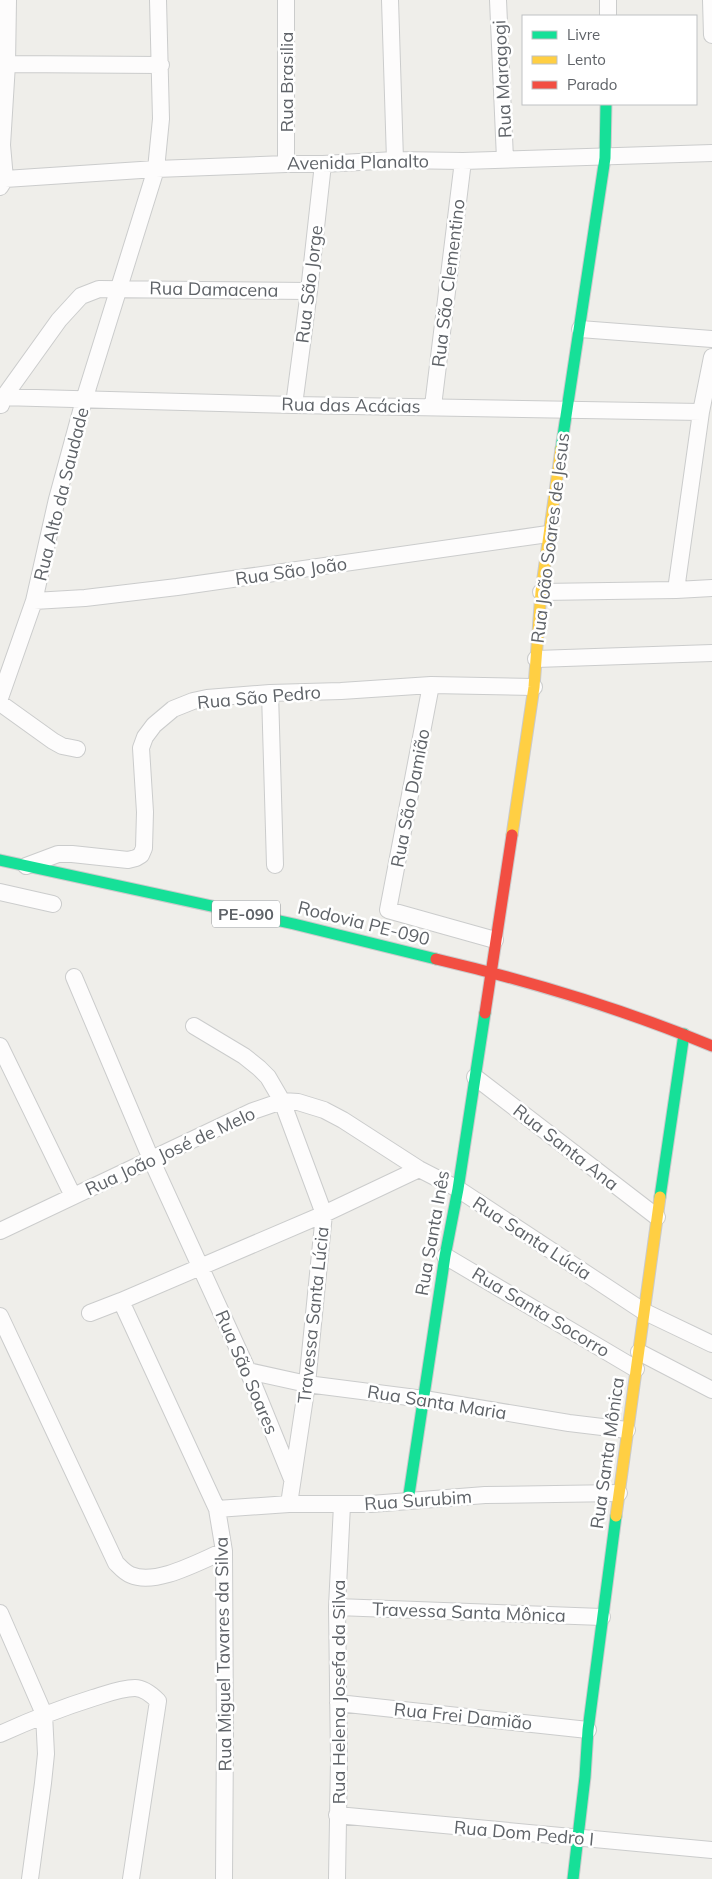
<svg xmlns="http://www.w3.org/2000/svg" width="712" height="1879" font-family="Mulish,sans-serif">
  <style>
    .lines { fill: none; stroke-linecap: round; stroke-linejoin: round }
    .street-casing { stroke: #cbcccc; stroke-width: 18 }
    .fast-casing { stroke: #cacacb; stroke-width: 13 }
    .slow-casing { stroke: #cacacb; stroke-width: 13 }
    .jam-casing { stroke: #cacacb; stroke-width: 13 }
    .street { stroke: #fdfcfc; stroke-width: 16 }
    .fast { stroke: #16e098; stroke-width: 11 }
    .slow { stroke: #ffcf43; stroke-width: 11 }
    .jam { stroke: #f24e42; stroke-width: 11 }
    .labels { text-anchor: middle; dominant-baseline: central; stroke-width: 5; stroke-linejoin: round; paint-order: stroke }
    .shield { fill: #fff; stroke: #8f9295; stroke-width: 1 }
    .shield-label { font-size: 16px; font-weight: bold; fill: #5f6368 }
    .street-label { font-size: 18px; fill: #5f6368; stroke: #fff }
  </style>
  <rect width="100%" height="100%" fill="#efeeea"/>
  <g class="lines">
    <defs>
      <path id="street" d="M 390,0 L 395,160
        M 498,0 L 505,159
        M 711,0 L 712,35
        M 608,16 L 608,0
        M 7,64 L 161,65
        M 286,164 L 286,0
        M 5,179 L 156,169 L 286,164 L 323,164 L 395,160 L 463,161 L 712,153
        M 0,187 L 5,179 L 2,145 L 7,64 L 8,0
        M 580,329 L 712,339
        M 0,397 L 294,405 L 701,412
        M 1,405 L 3,398 L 59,320 L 81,296 L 99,289 L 309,291
        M 294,405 L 309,291 L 323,164
        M 433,406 L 463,161
        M 676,590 L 701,412 L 712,357
        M 541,592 L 676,590 L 712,588
        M 34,601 L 85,598 L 177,587 L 548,534
        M 536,659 L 712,653
        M 431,685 L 388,910 L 495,940
        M 270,693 L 275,865
        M 0,698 L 34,601 L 57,499 L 84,400 L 156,169 L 161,119 L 158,0
        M 0,703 L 53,741 L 62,746 L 77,749
        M 26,866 L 58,854 L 72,854 L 128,860 L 136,858 L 141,855 L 144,848 L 145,812 L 141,748 L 145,737 L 154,725 L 173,709 L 193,701 L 207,698 L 270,693 L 341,691 L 431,685 L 534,687
        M 0,892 L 53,904
        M 74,977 L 151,1159 L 248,1371 L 292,1479
        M 194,1026 L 244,1056 L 259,1068 L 268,1077 L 282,1101 L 324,1214 L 307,1384 L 289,1504
        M 0,1046 L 73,1196
        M 475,1077 L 657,1217
        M 0,1231 L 253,1111 L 282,1101 L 298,1102 L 324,1110 L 343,1120 L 419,1169 L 458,1189 L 643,1311 L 712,1344
        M 445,1256 L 636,1369
        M 121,1301 L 217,1509 L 224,1551 L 225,1733 L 224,1879
        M 90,1313 L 121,1301 L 324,1214 L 419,1169
        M 0,1316 L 116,1563 C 120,1567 125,1573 131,1575 C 156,1586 200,1561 224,1551
        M 639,1352 L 712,1390
        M 248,1371 L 307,1384 L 424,1399 L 569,1423 L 627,1430
        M 217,1509 L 289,1504 L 371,1504 L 485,1495 L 619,1493
        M 337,1607 L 602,1617
        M 0,1613 L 44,1714 L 46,1754 L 43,1783 L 30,1879
        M 338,1703 L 588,1730
        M 0,1734 C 31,1720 61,1708 93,1698 C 106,1694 121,1688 135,1688 C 144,1688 152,1695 158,1701 L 131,1879
        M 337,1815 L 712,1850
        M 337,1879 L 339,1761 L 337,1607 L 342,1505"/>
      <path id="fast" d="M 561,449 L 605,158 L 606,104
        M 0,860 L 294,924 L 436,959
        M 660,1197 L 684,1034
        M 408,1501 L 445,1256 L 458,1189 L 485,1013
        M 573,1879 L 585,1777 L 588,1730 L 616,1516"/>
      <path id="slow" d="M 512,835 L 534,687 L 541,592 L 561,449
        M 616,1516 L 660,1197"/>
      <path id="jam" d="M 436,959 C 530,981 623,1009 712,1046
        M 485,1013 L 512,835"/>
    </defs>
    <use href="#street" class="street-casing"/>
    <use href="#fast" class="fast-casing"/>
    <use href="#slow" class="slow-casing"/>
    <use href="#jam" class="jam-casing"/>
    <use href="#street" class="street"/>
    <use href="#fast" class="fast"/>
    <use href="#slow" class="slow"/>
    <use href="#jam" class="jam"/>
  </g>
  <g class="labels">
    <rect class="shield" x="212" y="900.5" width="68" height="27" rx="4"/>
    <g class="shield-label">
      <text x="246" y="914">PE-090</text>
    </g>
    <g class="street-label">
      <text transform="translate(502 79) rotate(-93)">Rua Maragogi</text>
      <text transform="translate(286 82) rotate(-90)">Rua Brasilia</text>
      <text transform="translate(358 162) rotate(-1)">Avenida Planalto</text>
      <text transform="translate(448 283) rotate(-83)">Rua São Clementino</text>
      <text transform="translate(309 284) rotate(-83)">Rua São Jorge</text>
      <text transform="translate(214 289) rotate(1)">Rua Damacena</text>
      <text transform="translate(351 405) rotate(1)">Rua das Acácias</text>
      <text transform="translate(61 494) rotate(-76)">Rua Alto da Saudade</text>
      <text transform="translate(550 538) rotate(-83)">Rua João Soares de Jesus</text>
      <text transform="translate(291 571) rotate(-8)">Rua São João</text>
      <text transform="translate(259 697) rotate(-5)">Rua São Pedro</text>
      <text transform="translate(410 798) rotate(-79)">Rua São Damião</text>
      <text transform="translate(364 923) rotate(14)">Rodovia PE-090</text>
      <text transform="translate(566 1147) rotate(38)">Rua Santa Ana</text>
      <text transform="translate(170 1151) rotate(-25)">Rua João José de Melo</text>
      <text transform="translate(432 1233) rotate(-80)">Rua Santa Inês</text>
      <text transform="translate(532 1238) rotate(33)">Rua Santa Lúcia</text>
      <text transform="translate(541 1312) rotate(31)">Rua Santa Socorro</text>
      <text transform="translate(313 1315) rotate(-84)">Travessa Santa Lúcia</text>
      <text transform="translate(247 1372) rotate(67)">Rua São Soares</text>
      <text transform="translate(437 1402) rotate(9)">Rua Santa Maria</text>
      <text transform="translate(607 1453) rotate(-82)">Rua Santa Mônica</text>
      <text transform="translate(418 1500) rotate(-4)">Rua Surubim</text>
      <text transform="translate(469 1612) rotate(2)">Travessa Santa Mônica</text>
      <text transform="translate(223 1654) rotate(-91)">Rua Miguel Tavares da Silva</text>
      <text transform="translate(338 1692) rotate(-90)">Rua Helena Josefa da Silva</text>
      <text transform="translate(463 1716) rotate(6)">Rua Frei Damião</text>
      <text transform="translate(524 1833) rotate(5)">Rua Dom Pedro I</text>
    </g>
  </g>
  <rect x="522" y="15" width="175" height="90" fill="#ffffff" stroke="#bfc1c3"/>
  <rect x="532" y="31" width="25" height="8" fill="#16e098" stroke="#bfc1c3"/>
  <text x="567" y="40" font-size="15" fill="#5f6368">Livre</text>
  <rect x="532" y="56" width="25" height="8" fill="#ffcf43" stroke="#bfc1c3"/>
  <text x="567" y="65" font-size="15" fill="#5f6368">Lento</text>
  <rect x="532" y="81" width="25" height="8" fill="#f24e42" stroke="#bfc1c3"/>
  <text x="567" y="90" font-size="15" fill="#5f6368">Parado</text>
</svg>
